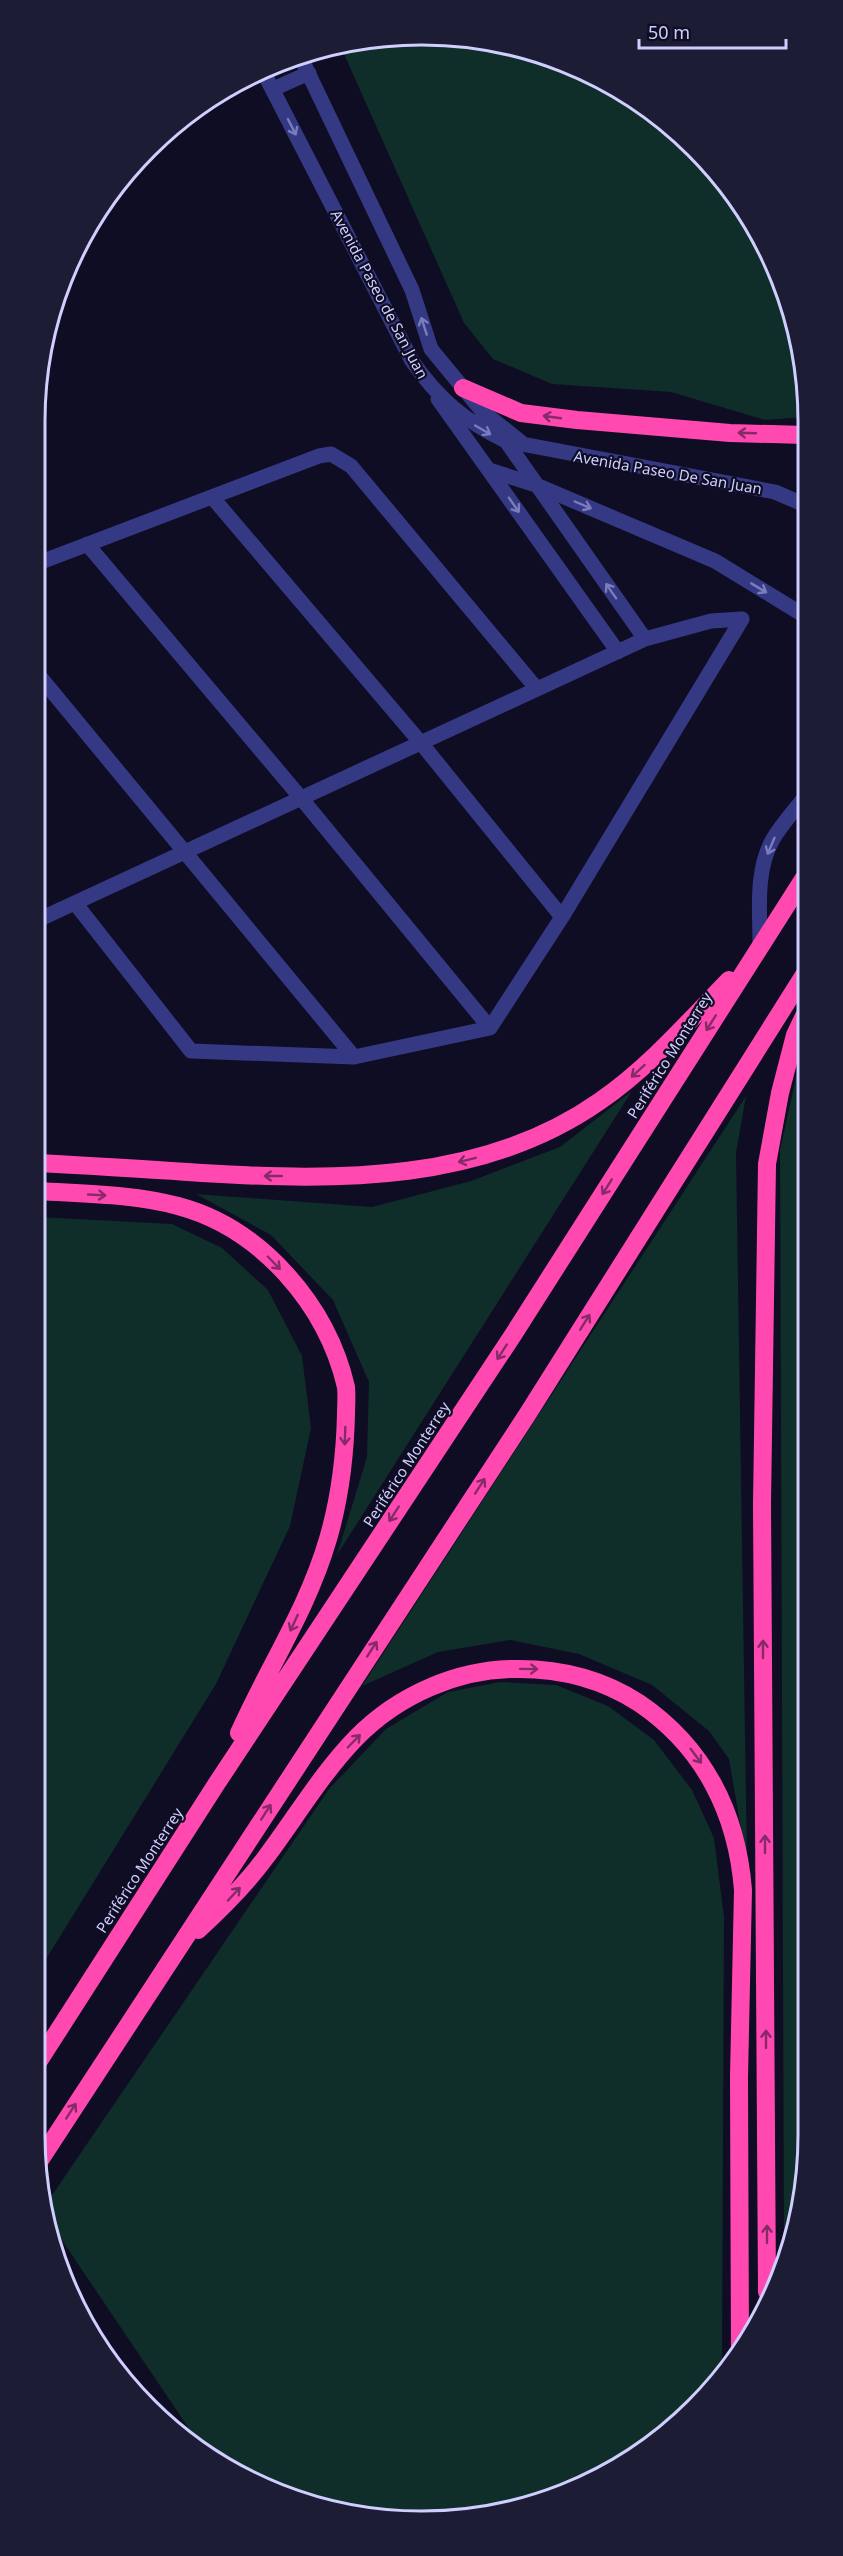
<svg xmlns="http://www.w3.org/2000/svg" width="843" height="2556" font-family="'Noto Sans',sans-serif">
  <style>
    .green { fill: #0f2d29 }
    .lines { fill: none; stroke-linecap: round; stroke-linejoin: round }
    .minor { stroke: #353984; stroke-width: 15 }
    .tertiary { stroke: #353984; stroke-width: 15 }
    .motorway { stroke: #ff49b1; stroke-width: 18 }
    .oneway { stroke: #7a7cbb }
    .oneway2 { stroke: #862b6a }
    .labels { text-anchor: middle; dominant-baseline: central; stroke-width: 4.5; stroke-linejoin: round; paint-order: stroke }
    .street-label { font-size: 15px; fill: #cfceff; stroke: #0e0d23 }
    .rim { fill: none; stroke: #cfceff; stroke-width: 3 }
  </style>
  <rect width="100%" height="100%" fill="#0e0d23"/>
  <path class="green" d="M 346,42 L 497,42 L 615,86 L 712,166 L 769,251 L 805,371 L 805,417 L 765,420 L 671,392 L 552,384 L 493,359 L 464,323 L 340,45 Z
    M 804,1057 L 801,2210 L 784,2251 L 780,1150 L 797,1072 Z
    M 632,1091 L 337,1555 L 367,1457 L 369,1382 L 333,1300 L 271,1235 L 196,1194 L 372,1207 L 471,1181 L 560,1147 Z
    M 746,1096 L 736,1153 L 747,1863 L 729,1759 L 709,1731 L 652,1685 L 579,1654 L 510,1640 L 438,1652 L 362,1686 Z
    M 38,1217 L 172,1224 L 222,1248 L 268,1290 L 302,1356 L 311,1428 L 290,1526 L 216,1684 L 35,1977 Z
    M 500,1682 L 556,1685 L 608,1706 L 654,1740 L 692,1790 L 714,1838 L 724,1917 L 722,2371 L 637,2456 L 521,2508 L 371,2518 L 250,2481 L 198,2442 L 53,2227 L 48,2201 L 329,1789 L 386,1729 L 448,1692 Z"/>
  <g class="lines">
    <path class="minor" d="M 438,399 L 618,652
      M 506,441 L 645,639
      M 489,470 L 536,485 L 715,561 L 805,616
      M 212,497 L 421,743 L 562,917
      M 87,544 L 301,798 L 490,1028
      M 41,562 L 319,456 L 331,454 L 351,466 L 537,689
      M 41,678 L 354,1057
      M 75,903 L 191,1051 L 354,1057 L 490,1028 L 562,917 L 742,619
      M 40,919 L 645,639 L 711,621 L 742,619
      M 760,945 C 760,911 755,870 773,839 C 782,824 794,811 804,798"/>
    <path class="tertiary" d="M 302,60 L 412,290 L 431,349 L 482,411 L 521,442
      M 265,75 L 412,361 C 438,398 464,421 506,441 L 775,492 L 805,505
      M 273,89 L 309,73"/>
    <path class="motorway" d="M 463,388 L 521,413 L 577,420 L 730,433 L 805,435
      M 39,1163 C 93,1166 147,1169 202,1173 C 338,1181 483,1183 600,1101 C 648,1068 688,1022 729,980
      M 38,1191 C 85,1194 133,1194 178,1206 C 261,1228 327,1305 346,1387 C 347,1395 346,1406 346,1414 C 345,1457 340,1498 328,1539 C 308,1608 268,1668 239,1733
      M 198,1930 C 222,1908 247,1883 266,1857 C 296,1817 322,1773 356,1738 C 398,1695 459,1668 519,1669 C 563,1669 602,1679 639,1703 C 704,1747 737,1813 743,1890 L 739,2077 L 740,2353
      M 35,2067 L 217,1783 L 513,1335 L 804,878
      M 40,2160 L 527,1415 L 804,975
      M 767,2292 L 762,1504 L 767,1164 L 780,1093 L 795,1035 L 804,1016"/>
  </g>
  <defs><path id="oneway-shaft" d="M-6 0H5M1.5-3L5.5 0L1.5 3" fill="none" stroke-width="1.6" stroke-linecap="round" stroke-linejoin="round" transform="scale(1.5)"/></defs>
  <g class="oneway">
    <use href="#oneway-shaft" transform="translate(292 127) rotate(63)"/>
    <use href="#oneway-shaft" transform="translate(424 326) rotate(-108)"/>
    <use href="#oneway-shaft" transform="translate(483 430) rotate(30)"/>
    <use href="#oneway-shaft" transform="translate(514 505) rotate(55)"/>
    <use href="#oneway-shaft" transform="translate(583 505) rotate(23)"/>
    <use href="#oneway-shaft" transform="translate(759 588) rotate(31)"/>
    <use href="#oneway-shaft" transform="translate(611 591) rotate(-125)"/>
    <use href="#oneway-shaft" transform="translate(771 846) rotate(113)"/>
  </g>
  <g class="oneway2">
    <use href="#oneway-shaft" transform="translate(552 417) rotate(-172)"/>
    <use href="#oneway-shaft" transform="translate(747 433) rotate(-178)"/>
    <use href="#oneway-shaft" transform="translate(711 1023) rotate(122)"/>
    <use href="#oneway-shaft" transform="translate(638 1071) rotate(138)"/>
    <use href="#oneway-shaft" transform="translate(467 1160) rotate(166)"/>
    <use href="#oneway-shaft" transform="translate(273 1176) rotate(-180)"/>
    <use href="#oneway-shaft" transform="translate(607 1187) rotate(122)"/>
    <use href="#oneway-shaft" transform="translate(97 1195) rotate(3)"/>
    <use href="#oneway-shaft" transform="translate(274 1263) rotate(46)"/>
    <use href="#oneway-shaft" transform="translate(585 1322) rotate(-58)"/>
    <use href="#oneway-shaft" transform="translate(502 1352) rotate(123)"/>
    <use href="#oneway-shaft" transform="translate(345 1436) rotate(92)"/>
    <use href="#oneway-shaft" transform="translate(480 1486) rotate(-57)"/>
    <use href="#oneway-shaft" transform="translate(394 1514) rotate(123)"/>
    <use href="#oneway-shaft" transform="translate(294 1623) rotate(115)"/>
    <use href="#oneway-shaft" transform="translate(372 1649) rotate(-57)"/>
    <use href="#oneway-shaft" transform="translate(763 1649) rotate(-90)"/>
    <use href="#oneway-shaft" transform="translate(529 1669) rotate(1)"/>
    <use href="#oneway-shaft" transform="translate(354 1741) rotate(-46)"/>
    <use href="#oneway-shaft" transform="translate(696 1756) rotate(53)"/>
    <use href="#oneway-shaft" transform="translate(266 1812) rotate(-57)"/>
    <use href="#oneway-shaft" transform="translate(765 1844) rotate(-90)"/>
    <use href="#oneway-shaft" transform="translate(234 1894) rotate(-47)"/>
    <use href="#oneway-shaft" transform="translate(766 2039) rotate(-90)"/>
    <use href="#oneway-shaft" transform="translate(71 2111) rotate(-57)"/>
    <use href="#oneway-shaft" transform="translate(767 2234) rotate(-90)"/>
  </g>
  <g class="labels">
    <g class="street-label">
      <text transform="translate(380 294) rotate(62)">Avenida Paseo de San Juan</text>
      <text transform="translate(668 472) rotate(10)">Avenida Paseo De San Juan</text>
      <text transform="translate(669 1055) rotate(-58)">Periférico Monterrey</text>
      <text transform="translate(406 1464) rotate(-57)">Periférico Monterrey</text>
      <text transform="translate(139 1870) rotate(-57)">Periférico Monterrey</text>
    </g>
  </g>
  <path d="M0 0H843V2556H0ZM421 45H422A376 376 0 0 1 798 421V2135A376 376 0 0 1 422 2511H421A376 376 0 0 1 45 2135V421A376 376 0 0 1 421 45Z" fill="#1d1c35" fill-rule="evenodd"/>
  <path class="rim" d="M421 45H422A376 376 0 0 1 798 421V2135A376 376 0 0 1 422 2511H421A376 376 0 0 1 45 2135V421A376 376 0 0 1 421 45Z"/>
  <path d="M639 39v9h147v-9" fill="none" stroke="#cfceff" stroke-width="3"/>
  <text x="648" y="39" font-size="18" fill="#cfceff" stroke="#0e0d23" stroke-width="4.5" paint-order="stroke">50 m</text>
</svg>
